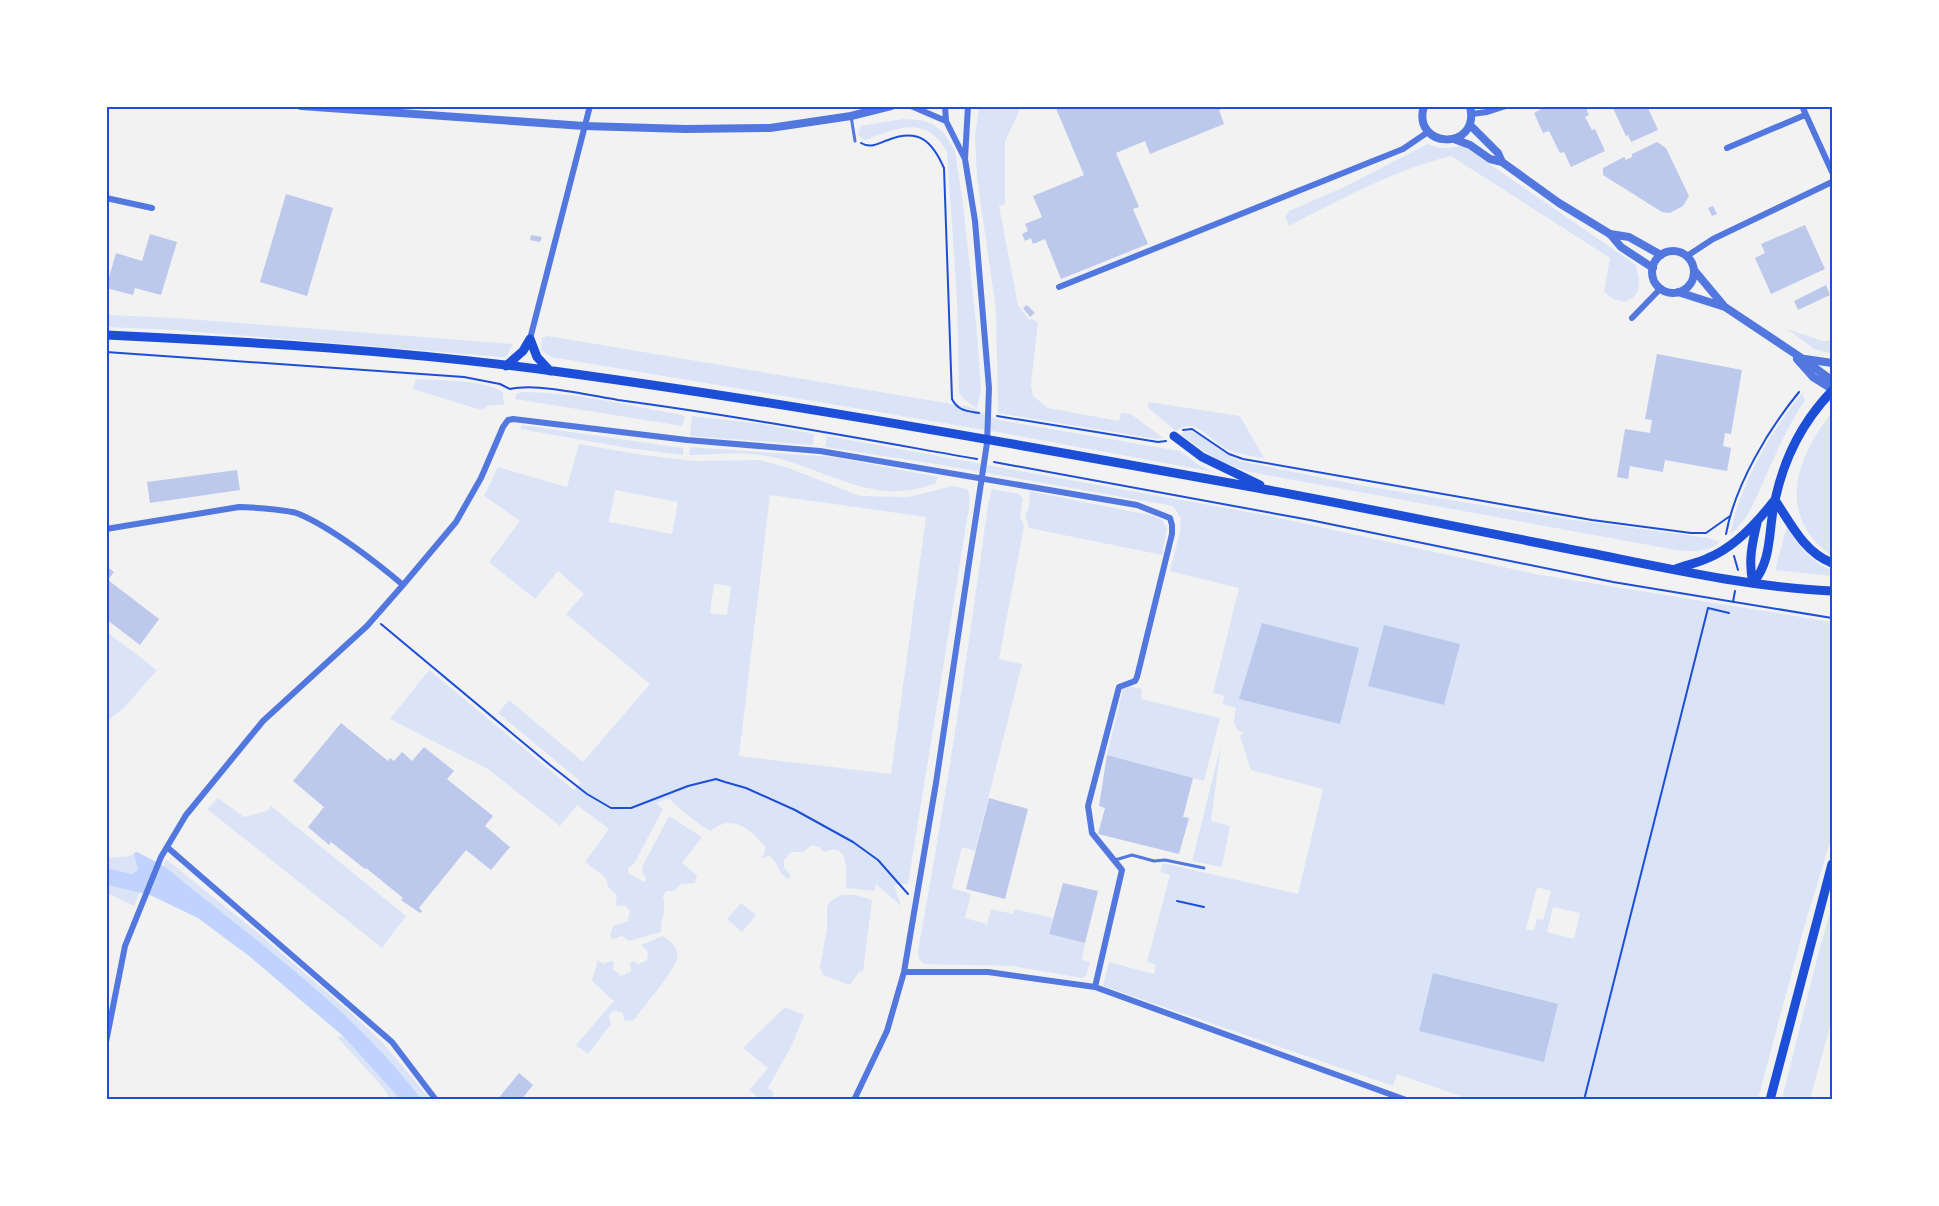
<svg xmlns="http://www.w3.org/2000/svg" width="1939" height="1206" font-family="Poppins,sans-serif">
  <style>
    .green { fill: #dbe4f7; fill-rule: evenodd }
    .water { fill: #bfd3fe }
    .building { fill: #bdc9ec }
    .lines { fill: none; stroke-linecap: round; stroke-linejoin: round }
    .path { stroke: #1d4ed8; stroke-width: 2 }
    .service { stroke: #5277de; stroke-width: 3 }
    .minor { stroke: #5277de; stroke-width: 6 }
    .tertiary { stroke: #5277de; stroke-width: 8 }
    .primary { stroke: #1d4ed8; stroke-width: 9 }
    .neatline { fill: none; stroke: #1d4ed8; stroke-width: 2 }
  </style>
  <rect width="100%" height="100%" fill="#f2f2f2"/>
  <path class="green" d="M 979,107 L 1021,107 L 1005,142 L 1005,204 L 999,206 L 1018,305 L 1029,320 L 1032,319 L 1038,323 L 1031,384 L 1033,396 L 1048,408 L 1119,421 L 1121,413 L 1131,414 L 1163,438 L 1157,439 L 998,413 L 996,310 L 977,178 L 975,136 Z
    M 903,119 L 920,120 L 933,124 L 944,133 L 955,151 L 963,204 L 976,322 L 981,388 L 977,409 L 964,399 L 959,393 L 957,299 L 947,152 C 927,115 898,127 866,140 L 862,139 L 858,134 L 861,126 Z
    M 1428,144 C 1440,149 1449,149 1462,145 L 1636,265 C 1639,282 1644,295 1624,302 L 1613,299 L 1604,292 L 1610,258 L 1451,156 C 1394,170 1341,199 1289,226 L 1285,217 L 1289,211 L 1342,188 Z
    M 107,315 L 175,318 L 513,344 L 506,357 L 502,357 L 174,330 L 107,327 Z
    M 1787,329 L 1823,341 L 1832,341 L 1832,354 L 1814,349 Z
    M 548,336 L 970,407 L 999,420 L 1180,451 L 1200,466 L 1214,472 L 997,432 L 551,357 L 541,350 L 542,338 Z
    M 416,379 C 441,381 483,379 503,392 L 504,405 L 490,405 L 481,410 L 413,389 Z
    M 522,392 C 574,392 626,405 677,414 L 683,415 L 685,418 L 682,426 L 515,399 L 516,394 Z
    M 1802,393 L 1805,400 C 1790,423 1779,446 1768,471 C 1758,493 1750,518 1730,535 C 1740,484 1769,434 1802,393 Z
    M 1149,402 L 1240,416 L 1264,458 C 1254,456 1241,455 1231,451 C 1213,445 1196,414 1176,431 L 1147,407 Z
    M 1832,412 L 1832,556 C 1775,516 1796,458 1832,412 Z
    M 692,416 L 763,424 L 814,434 L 813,445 L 690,436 Z
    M 522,425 L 683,448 L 683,455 L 628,448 L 520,429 Z
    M 1186,431 C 1205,433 1222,453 1239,461 L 1359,485 L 1567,519 L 1708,538 L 1720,542 C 1707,552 1692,552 1676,550 L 1261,474 C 1225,467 1209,456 1181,434 Z
    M 827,436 L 1270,516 L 1535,574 L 1832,622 L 1832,836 L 1804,927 L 1758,1099 L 1469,1099 L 1397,1074 L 1393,1086 L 1103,986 L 1109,962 L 1154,974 L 1156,965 L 1147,962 L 1170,875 L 1160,872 L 1163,863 L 1298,894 L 1323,789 L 1251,770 L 1240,736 L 1244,732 L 1237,730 L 1234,721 L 1236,708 L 1222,704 L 1225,696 L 1213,693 L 1239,588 L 1170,571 L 1180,532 L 1181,518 L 1173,506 L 942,465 L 825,447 ZM 1537,887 L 1551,891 L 1543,920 L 1537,919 L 1534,931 L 1526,929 ZM 1553,907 L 1580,913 L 1574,939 L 1547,932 Z
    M 579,444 L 643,455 L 693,461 L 759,460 L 786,467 L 860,496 L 908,497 L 953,486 L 968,489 L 970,501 L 908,884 L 894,885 L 901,906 L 876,884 L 874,891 L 846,888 C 846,871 850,841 824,852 L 819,847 L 812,845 L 803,852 L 791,852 L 784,860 L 784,867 L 791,876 L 788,879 C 777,873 779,863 770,856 L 762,858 L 766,848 C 752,830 732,812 711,831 C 705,830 672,803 669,798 L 656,803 L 663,809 L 634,864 L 628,868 L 628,873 L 644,882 L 646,878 L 642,872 L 643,865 L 669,816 L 702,837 L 682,863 L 697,875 L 695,883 L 681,884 L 674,891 L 666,891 L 663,896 C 667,908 661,919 661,932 L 629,941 L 622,936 L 613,939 L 610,936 L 613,926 L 628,921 L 630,910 L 624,905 L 618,906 L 615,905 L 617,895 L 609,888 L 605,877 L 585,862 L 609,829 L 577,805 L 560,826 L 488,769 L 390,719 L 429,670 L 574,790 L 581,782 L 498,713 L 509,700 L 583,762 L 650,684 L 566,614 L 584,594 L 558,571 L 535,599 L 489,562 L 520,521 L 484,496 L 498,467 L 567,487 ZM 615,490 L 678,502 L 672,534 L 609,522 ZM 770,495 L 926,517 L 891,774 L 739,756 ZM 714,584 L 731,586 L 727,615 L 710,613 Z
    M 690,447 L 833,457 L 938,477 L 936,483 C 925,487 913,491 900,491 C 855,494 812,464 767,456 C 744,451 713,455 689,455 Z
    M 992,489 L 1019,494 L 1023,499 L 1020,516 L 1024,526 L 999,659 L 1022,664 L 975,851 L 962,847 L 952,888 L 971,894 L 965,918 L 987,924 L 991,909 L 1013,914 L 1015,909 L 1053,918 L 1049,934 L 1085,943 L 1082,960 L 1090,962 L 1086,975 L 1082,978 L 1012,966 L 924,964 L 919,959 L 918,951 C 945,803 968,654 988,504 Z
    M 1029,491 L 1154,516 L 1162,520 L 1167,529 L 1162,555 L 1029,528 L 1025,514 C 1031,507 1030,500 1029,491 Z
    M 1787,526 C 1797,545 1812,563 1832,570 L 1832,576 L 1775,570 Z
    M 107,632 L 157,670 L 124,708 L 107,721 Z
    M 1129,686 L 1142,689 L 1141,699 L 1220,718 L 1204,781 L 1107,755 L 1123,689 Z
    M 1221,745 L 1211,821 L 1230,826 L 1222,867 L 1192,861 Z
    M 218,798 L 244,817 L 267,811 L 271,806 L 406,916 L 382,948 L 207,809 Z
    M 134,853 L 138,870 L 132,874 L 107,868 L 107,860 L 109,858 L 130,856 Z
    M 166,859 L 259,934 L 350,1012 L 383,1043 L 430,1099 L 421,1099 C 351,1006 253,939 164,866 Z
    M 106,885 L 140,892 L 134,906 L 107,893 Z
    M 842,895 L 856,895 L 872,900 L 863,971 L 860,971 L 850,985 L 823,975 L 820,967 L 827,928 L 827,906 L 832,900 Z
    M 741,903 L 756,915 L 742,932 L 727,919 Z
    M 1832,906 L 1832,1019 L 1810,1099 L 1782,1099 L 1820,947 Z
    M 663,936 C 671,941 679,948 677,958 C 674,972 643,1007 634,1020 L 625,1021 L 622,1012 L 613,1011 L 609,1015 L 611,1024 L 588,1054 L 576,1045 L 614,1001 L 592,981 L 598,960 L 603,964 L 611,961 L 614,962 L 613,969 L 621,976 L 631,971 L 630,963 L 633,961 L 638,964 L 647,960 L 648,952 L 641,945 Z
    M 785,1007 L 804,1015 L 792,1045 L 768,1088 L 774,1093 L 771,1099 L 759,1098 L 749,1090 L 768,1068 L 743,1048 Z
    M 343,1036 L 400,1099 L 391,1099 L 379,1083 L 337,1037 Z"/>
  <path class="water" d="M 137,852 L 164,866 C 253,939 351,1006 421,1099 L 400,1099 L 343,1036 L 249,956 L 198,918 L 150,895 L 107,885 L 107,868 L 132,874 L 138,870 L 134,853 Z"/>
  <path class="building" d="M 1055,106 L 1227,107 L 1219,110 L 1224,124 L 1150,154 L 1145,141 L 1116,153 L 1139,207 L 1133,209 L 1148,244 L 1061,279 L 1045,239 L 1033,244 L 1031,238 L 1025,241 L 1022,234 L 1028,231 L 1025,224 L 1042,217 L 1033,196 L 1084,175 Z
    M 1547,106 L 1585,106 L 1589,115 L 1585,117 L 1592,130 L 1595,129 L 1605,151 L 1571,167 L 1564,152 L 1560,153 L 1549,131 L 1543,133 L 1534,113 Z
    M 1612,106 L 1647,106 L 1658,130 L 1631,142 L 1628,135 L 1626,136 Z
    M 1657,142 L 1666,148 L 1689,196 L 1683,206 L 1670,213 L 1662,212 L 1603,175 L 1603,168 L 1624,157 L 1626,160 L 1632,157 L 1632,154 Z
    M 286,194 L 333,208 L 307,296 L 260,282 Z
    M 1713,206 L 1717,214 L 1712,216 L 1708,208 Z
    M 1805,225 L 1825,269 L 1771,294 L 1755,258 L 1765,253 L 1761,244 Z
    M 150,234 L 177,242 L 161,295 L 135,288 L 133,295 L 106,288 L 116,253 L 142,261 Z
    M 531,235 L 542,237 L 540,242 L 530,240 Z
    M 1826,285 L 1830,295 L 1798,310 L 1794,301 Z
    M 1027,305 L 1035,313 L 1030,317 L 1023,308 Z
    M 1657,354 L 1742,370 L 1731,434 L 1725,433 L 1723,446 L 1731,448 L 1727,471 L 1665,460 L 1663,472 L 1630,466 L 1628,479 L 1617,477 L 1625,429 L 1650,433 L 1652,420 L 1645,419 Z
    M 237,470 L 240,490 L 150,503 L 147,482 Z
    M 106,566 L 114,572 L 108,580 L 159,619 L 140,645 L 106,619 Z
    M 1262,623 L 1359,648 L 1340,724 L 1239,699 Z
    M 1384,625 L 1460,644 L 1444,705 L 1368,686 Z
    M 341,723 L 388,761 L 390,758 L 394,761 L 402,752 L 412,761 L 424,747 L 454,771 L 447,779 L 493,816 L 485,826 L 510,847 L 491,870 L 466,850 L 419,908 L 422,911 L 420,913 L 401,900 L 403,898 L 366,868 L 365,869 L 331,842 L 329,845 L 308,827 L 324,807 L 293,781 Z
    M 1107,755 L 1193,778 L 1183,817 L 1189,818 L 1179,854 L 1098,834 L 1105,808 L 1099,806 Z
    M 989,798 L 1028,809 L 1005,899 L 966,889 Z
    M 1063,883 L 1098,891 L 1085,943 L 1049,934 Z
    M 1433,973 L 1558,1004 L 1544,1062 L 1419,1031 Z
    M 519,1073 L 533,1085 L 521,1100 L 497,1100 Z"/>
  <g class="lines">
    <path class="path" d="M 861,143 C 871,149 879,143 888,140 C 919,128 932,141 944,168 L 952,399 C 958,411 967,411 979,413
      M 106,352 L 464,377 L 500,384 L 510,389 C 538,383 588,395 618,400 C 738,416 857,438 977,459
      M 997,416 L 1158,442 L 1166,441
      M 1183,430 L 1192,429 L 1229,454 L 1243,459 L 1592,520 L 1691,533 L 1706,533 L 1730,516
      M 994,462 L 1310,520 L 1613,582 L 1832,618
      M 1726,534 C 1735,485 1768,430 1799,392
      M 1734,556 L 1738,570
      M 1733,602 L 1735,591
      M 381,624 L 550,765 L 587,794 L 611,808 L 631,808 L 688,786 L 716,779 L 725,782 L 746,788 L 795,810 L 853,842 L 878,860 L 908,894
      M 1177,901 L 1204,907
      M 1584,1100 L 1708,608 L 1729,613"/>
    <path class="service" d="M 851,116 L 855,141
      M 1115,860 L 1132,855 L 1154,861 L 1165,860 L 1204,868"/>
    <path class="minor" d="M 911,106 L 946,121
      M 945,106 L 946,121 L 965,159
      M 1802,106 L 1832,172
      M 1472,114 L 1487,112 L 1506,106
      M 1727,148 L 1805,115
      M 106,198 L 152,208
      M 1687,256 L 1713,239 L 1832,182
      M 1059,287 L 1403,149 L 1428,132
      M 1632,318 L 1661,288
      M 530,339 L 590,106
      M 106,529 L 239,507 C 249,507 291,510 299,514 C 332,528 376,562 403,585
      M 167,847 L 392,1042 L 436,1100
      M 1095,987 L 1406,1100
      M 106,1042 L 125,946 L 161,857 L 186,815 L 263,721 L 367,626 L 403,585 L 456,522 L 481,478 L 503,427 L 508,420 L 513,419 L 687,440 L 820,451 L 1137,505 L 1170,518 L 1172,525 L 1172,534 L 1137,677 L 1135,681 L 1119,687 L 1088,806 L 1092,833 L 1122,870 L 1095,987 L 988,972 L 904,972
      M 854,1100 L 887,1031 L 904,972 L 936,783 L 987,443 L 989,388 L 975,221 L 965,159 L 968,106"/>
    <path class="tertiary" d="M 301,106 L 584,126 L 686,129 L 770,128 L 851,116 L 891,106
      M 1424,106 C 1411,149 1481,152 1470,106
      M 1470,125 L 1498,153 L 1502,162
      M 1454,139 L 1470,145 L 1490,159 L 1502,162 L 1559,203 L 1610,234 L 1621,247 L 1653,268
      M 1610,234 L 1629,237 L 1661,255
      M1652 272a21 21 0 1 1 42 0a21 21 0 1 1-42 0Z
      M 1694,270 L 1724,306
      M 1678,292 L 1725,307 L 1803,359 L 1830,379 L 1832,385
      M 1797,359 L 1813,377 L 1832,389
      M 1805,359 L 1832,363"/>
    <path class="primary" d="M 106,335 C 255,342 405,351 553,371 C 790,403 1027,446 1263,489 C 1372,509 1481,532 1590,553 C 1670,569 1750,587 1832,591
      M 530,339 L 537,357 L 550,371
      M 506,366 L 523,351 L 530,339
      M 1174,436 L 1202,457 L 1260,485
      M 1775,500 C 1791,524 1804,552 1832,563
      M 1676,569 C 1686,565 1698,563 1708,558 C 1735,547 1756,524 1773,502
      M 1753,583 C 1773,559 1768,529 1775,500 C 1784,458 1803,421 1832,391
      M 1753,583 C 1748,562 1752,544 1757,523
      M 1770,1100 L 1832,864"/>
  </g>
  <rect width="1939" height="1206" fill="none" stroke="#ffffff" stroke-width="216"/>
  <rect x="108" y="108" width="1723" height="990" class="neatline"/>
</svg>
